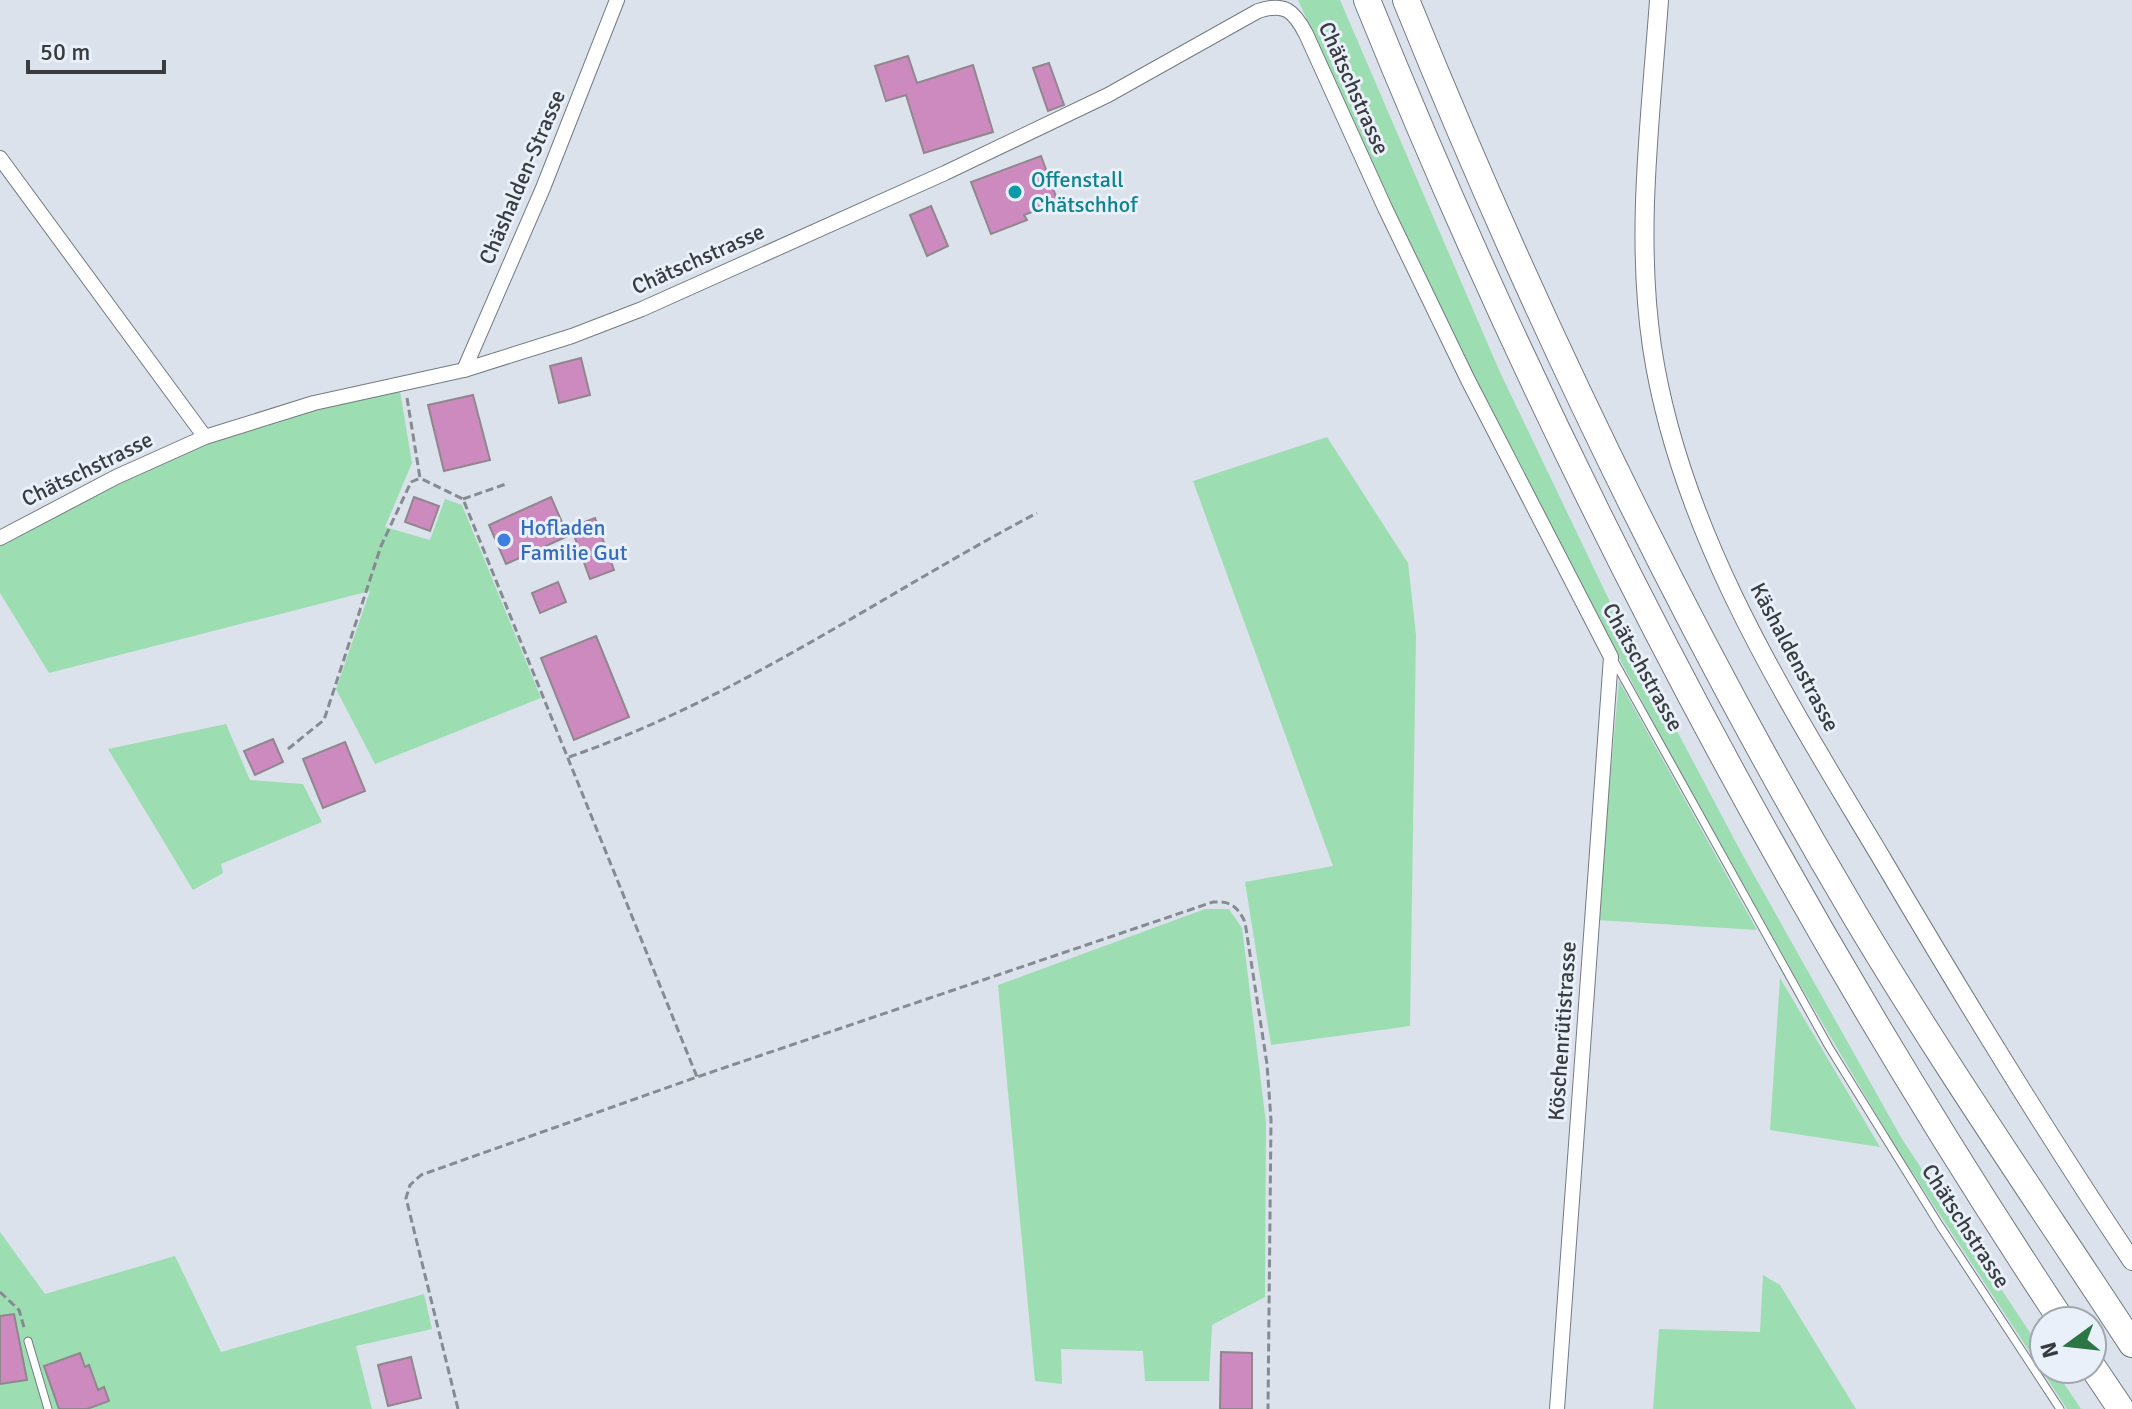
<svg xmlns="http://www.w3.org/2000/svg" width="2132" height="1409" font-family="Signika,sans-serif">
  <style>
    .green { fill: #9cddb2 }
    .building { fill: #cd8abe; stroke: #90878e; stroke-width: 2 }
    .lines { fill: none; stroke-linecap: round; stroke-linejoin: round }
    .service-casing { stroke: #747a82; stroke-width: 9 }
    .minor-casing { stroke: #747a82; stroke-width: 16 }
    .tertiary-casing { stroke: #747a82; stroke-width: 20 }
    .motorway-casing { stroke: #747a82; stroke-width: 28 }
    .path { stroke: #868a91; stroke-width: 3; stroke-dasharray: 8 4; stroke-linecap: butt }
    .service { stroke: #fff; stroke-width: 7 }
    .minor { stroke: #fff; stroke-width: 14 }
    .tertiary { stroke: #fff; stroke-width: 18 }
    .motorway { stroke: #fff; stroke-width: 26 }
    .culture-dot { fill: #0f9aa8; stroke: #e9f0f9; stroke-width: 3 }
    .shop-dot { fill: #3f7fe0; stroke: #e9f0f9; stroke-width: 3 }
    .labels { text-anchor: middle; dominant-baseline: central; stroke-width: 6; stroke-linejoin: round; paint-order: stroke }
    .street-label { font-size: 22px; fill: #383b3f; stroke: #e9f0f9 }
    .culture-label { font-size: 22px; fill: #0d838f; stroke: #e9f0f9; text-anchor: start }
    .shop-label { font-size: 22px; fill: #366cbe; stroke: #e9f0f9; text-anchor: start }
  </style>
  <rect width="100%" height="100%" fill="#dce2ec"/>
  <path class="green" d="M 1298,0 L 1340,0 L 1499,370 L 1622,627 L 1741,852 L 1902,1139 L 2044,1354 L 2044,1369 L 2054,1369 L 2081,1409 L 2067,1409 L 1893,1143 L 1793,973 L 1663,741 L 1495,422 L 1409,243 Z
    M 400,391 L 412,463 L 385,527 L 430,540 L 445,499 L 462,505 L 541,698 L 375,764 L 336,689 L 370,591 L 49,673 L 0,593 L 0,546 C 86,499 173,446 268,420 C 311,408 356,400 400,391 Z
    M 1327,437 L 1408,563 L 1416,635 L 1410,1026 L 1271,1045 L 1245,882 L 1333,866 L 1193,481 Z
    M 1619,681 L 1757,930 L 1597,920 Z
    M 226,724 L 250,780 L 303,784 L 322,822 L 221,864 L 223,873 L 193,890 L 108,749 Z
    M 1205,909 L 1229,909 L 1242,928 L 1266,1123 L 1265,1297 L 1212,1325 L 1209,1381 L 1145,1381 L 1143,1351 L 1061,1349 L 1062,1384 L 1035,1381 L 998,985 Z
    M 1780,978 L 1880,1147 L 1770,1130 Z
    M 0,1232 L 45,1294 L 175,1256 L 221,1352 L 424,1294 L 432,1329 L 356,1346 L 372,1409 L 0,1409 Z
    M 1763,1275 L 1780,1285 L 1856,1409 L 1653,1409 L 1659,1329 L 1760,1332 Z"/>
  <path class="building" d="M 908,56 L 917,83 L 973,65 L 993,132 L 924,153 L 906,95 L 886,101 L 875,66 Z
    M 1049,63 L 1064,105 L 1048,111 L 1033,68 Z
    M 1041,156 L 1058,202 L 1024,215 L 1027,220 L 991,234 L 971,182 Z
    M 931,206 L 948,246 L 927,256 L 910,215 Z
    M 581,358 L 590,395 L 559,403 L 550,366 Z
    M 473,395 L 490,460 L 444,471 L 428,405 Z
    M 414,497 L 439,506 L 430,531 L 405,522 Z
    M 551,497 L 568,536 L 506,564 L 489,525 Z
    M 595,518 L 614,570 L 590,579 L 571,527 Z
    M 558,582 L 566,602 L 540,613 L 532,593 Z
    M 596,636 L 629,717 L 574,740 L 541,658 Z
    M 273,739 L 283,762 L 255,775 L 244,751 Z
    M 345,742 L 365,791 L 323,808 L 303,759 Z
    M 14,1314 L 27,1380 L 0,1384 L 0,1316 Z
    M 1221,1352 L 1252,1353 L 1252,1409 L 1220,1409 Z
    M 80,1353 L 85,1367 L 89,1365 L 98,1390 L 104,1387 L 109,1401 L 87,1409 L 59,1409 L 44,1366 Z
    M 411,1357 L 421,1398 L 388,1406 L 378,1365 Z"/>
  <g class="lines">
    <defs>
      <path id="service" d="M 1613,659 L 1829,1047 L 1940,1226 L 2060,1409
        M 28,1341 L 48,1409"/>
      <path id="minor" d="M 0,158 L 205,437
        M 464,370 L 543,188 L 617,0
        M 0,538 L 116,477 L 205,437 L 314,403 L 464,370 L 572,336 L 642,309 L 945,173 L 1108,95 L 1258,11 C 1285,2 1294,11 1306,34 L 1385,208 L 1468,380 L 1611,657 L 1557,1409"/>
      <path id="tertiary" d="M 1659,0 C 1651,115 1635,233 1652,347 C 1680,534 1787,700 1882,859 C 1962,995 2044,1130 2132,1261"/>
      <path id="motorway" d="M 1367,0 C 1554,462 1787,905 2062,1321
        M 1406,0 C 1534,316 1683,625 1856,917 C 1943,1063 2039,1202 2132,1344
        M 2092,1366 L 2121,1409"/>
    </defs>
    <use href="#service" class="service-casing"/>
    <use href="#minor" class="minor-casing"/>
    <use href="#tertiary" class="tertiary-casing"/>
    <use href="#motorway" class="motorway-casing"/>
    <path class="path" d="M 407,398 L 420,478 L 463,499 L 697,1077
      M 463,499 L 506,484
      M 288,749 L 324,720 L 381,546 L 411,482 L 420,478
      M 569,757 C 737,699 881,595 1037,513
      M 0,1292 L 19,1310 L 25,1331
      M 458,1409 L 406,1198 L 410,1185 L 421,1175 L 697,1077 L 1213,902 C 1231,901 1237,906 1245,922 L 1267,1064 L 1271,1120 L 1268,1409"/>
    <use href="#service" class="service"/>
    <use href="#minor" class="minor"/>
    <use href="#tertiary" class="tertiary"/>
    <use href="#motorway" class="motorway"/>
  </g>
  <circle class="culture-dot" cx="1015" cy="192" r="8"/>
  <circle class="shop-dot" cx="504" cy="540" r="8"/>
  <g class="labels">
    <g class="street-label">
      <text transform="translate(1354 88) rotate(66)">Chätschstrasse</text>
      <text transform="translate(522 177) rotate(-67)">Chäshalden-Strasse</text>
      <text transform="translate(698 259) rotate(-24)">Chätschstrasse</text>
      <text transform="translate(87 469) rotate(-26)">Chätschstrasse</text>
      <text transform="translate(1795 657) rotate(62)">Käshaldenstrasse</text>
      <text transform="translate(1643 667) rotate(61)">Chätschstrasse</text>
      <text transform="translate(1562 1031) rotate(-86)">Köschenrütistrasse</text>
      <text transform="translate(1966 1226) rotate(57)">Chätschstrasse</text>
    </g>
    <g class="culture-label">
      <text x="1031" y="179">Offenstall<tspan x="1031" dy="25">Chätschhof</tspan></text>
    </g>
    <g class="shop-label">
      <text x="520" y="527">Hofladen<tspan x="520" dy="25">Familie Gut</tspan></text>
    </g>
  </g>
  <g transform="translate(2068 1345) rotate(255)"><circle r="38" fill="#e9f0f9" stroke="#a2a8af" stroke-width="2"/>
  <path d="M0-6L14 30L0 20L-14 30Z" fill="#2a7645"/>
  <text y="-12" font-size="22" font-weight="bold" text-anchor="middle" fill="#383b3f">N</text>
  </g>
  <path d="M28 60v12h136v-12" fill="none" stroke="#383b3f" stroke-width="4"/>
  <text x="40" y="60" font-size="24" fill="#383b3f" stroke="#e9f0f9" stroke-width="6" paint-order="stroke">50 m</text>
</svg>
